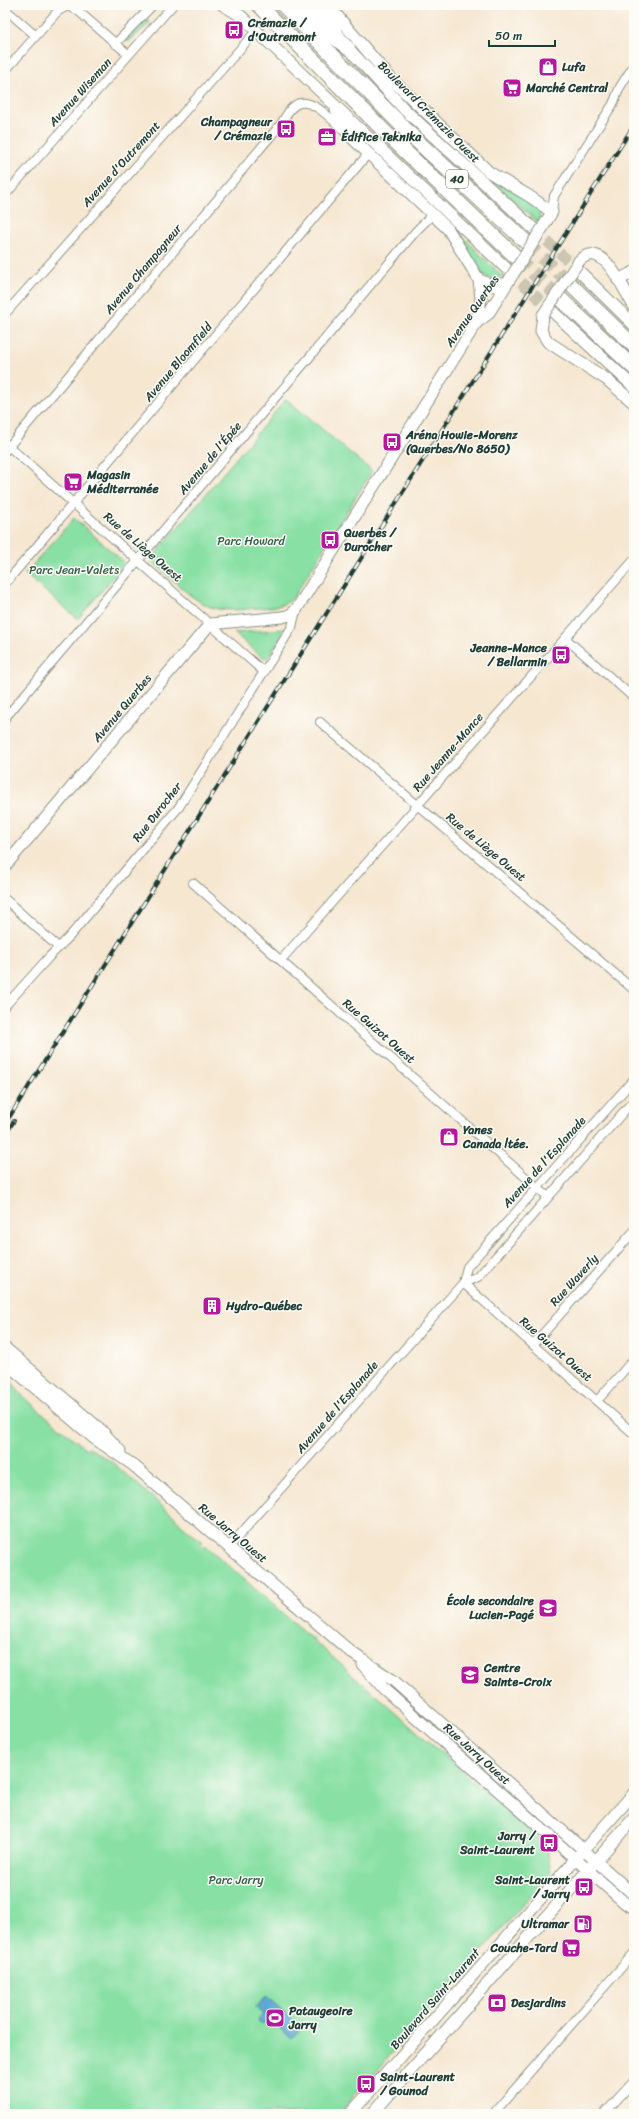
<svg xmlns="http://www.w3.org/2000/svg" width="639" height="2119" font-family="Sriracha,sans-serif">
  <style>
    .green { fill: #89e0a4; stroke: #548e6c }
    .water { fill: #5fa7d6; stroke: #3f7285 }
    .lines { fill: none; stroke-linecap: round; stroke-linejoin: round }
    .secondary-tunnel { stroke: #cbc5b2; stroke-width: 11; stroke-dasharray: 11 5.5; stroke-linecap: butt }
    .highway-tunnel { stroke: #cbc5b2; stroke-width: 14; stroke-dasharray: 14 7; stroke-linecap: butt }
    .street-casing { stroke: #8a9282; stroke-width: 10 }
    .secondary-casing { stroke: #8a9282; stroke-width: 13 }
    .highway-casing { stroke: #8a9282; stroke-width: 16 }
    .street { stroke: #fff; stroke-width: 8 }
    .secondary { stroke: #fff; stroke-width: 11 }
    .highway { stroke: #fff; stroke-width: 14 }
    .rail-casing { stroke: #1f3d34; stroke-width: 4 }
    .rail { stroke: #fdfcf7; stroke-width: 2.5; stroke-dasharray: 8; stroke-linecap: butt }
    .secondary-bridge-casing { stroke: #8a9282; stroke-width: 13; stroke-linecap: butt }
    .secondary-bridge { stroke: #fff; stroke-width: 11 }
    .labels { text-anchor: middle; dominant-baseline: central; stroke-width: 3; stroke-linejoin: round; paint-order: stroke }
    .shield { fill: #fdfcf7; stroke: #62766e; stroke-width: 1 }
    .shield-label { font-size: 11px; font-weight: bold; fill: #1f3d34 }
    .poi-label { font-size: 12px; font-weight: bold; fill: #1f3d34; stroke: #fdfcf7; text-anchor: start }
    .street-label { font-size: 12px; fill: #1f3d34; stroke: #fdfcf7 }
    .park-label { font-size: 12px; fill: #345e4a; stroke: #fdfcf7 }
  </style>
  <rect width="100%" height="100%" fill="#fdfcf7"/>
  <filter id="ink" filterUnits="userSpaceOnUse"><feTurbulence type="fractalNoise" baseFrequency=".025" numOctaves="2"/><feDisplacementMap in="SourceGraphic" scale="8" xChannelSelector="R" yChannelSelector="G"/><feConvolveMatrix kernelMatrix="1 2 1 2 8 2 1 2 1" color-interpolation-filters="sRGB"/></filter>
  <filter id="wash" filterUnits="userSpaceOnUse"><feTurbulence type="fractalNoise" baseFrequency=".012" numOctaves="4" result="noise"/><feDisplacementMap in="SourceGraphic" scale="16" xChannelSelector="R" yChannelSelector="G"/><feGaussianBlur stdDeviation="0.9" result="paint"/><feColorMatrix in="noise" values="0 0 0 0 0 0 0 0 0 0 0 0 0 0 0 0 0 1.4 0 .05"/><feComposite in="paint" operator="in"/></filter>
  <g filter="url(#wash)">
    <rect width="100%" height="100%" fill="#f6e7d1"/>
    <path class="green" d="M 148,20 L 150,23 L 128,42 L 126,40 Z
      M 482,172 L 535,204 L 540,214 L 539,223 Z
      M 454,228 L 502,276 L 492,279 L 486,277 L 480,272 Z
      M 286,399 L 372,471 L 295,595 C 286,607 273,607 259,608 C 246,609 232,611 219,609 C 195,606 170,576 152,561 L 152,558 Z
      M 74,518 L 125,563 L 78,619 L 25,574 Z
      M 286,629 L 269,656 L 266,658 L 261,656 L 234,633 Z
      M 5,1374 C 13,1381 15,1388 22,1395 C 42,1414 65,1431 86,1449 L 88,1447 L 113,1463 L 176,1518 L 175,1519 L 202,1542 L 200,1544 L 203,1547 L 205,1545 L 544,1843 L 543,1845 L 547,1849 L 551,1873 L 338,2114 L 5,2114 Z"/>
    <path class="water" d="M 266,1996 L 302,2028 L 292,2039 L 269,2019 L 264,2024 L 259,2022 L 258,2019 L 263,2014 L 256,2008 Z"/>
  </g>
  <g filter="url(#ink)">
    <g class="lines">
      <path class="secondary-tunnel" d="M 535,230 L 578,270
        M 509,271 L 553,312"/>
      <path class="highway-tunnel" d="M 527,243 L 570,284
        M 517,258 L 561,299"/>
      <defs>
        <path id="street" d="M 5,9 L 36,36
          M 115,44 L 153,5
          M 5,71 L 57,12 L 67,6 L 77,10 L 129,55
          M 5,195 L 173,5
          M 552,212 L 554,196 L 613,104 L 620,87 L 634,65
          M 5,314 L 256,31
          M 5,443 L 264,672
          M 5,451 L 281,124 C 285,118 288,110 294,106 C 310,93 335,123 346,133
          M 5,584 L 368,154
          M 565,638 L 634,698
          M 5,718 L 416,231 L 433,214
          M 320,722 L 634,990
          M 193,883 L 548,1197
          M 5,899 L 58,947
          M 281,960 L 634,560
          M 5,1006 L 49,957 L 70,936 L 179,807 L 292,627 L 296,610
          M 463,1283 L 478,1277 L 634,1100
          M 463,1283 L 634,1434
          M 533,1345 L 634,1231
          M 597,1401 L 634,1359
          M 229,1547 L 463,1283 L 467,1267 L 634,1079
          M 493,2114 L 634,1953
          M 604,2114 L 634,2081"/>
        <path id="secondary" d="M 223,5 L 241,16 L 509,271
          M 314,5 L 327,19 L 348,48 L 405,110 L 535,230
          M 328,5 L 391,79 L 489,172 L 529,196 L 552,212 L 543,227
          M 336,110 L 350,136 L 448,229 L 479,280 L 495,286 L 508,282
          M 579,261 C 603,236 624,292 634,306
          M 578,270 L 634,325
          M 618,280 L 634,272
          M 553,312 L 634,387
          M 543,315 L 541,331 L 548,342 L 606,379 L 634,403
          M 477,322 L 481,298 L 479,280
          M 5,866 L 210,624 L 282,617 L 290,615 L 296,610 L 477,322 L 488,314 L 508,282
          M 5,1348 L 102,1431 L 120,1451
          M 5,1362 L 95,1439 L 133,1465 L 352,1653 L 394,1681 L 634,1895
          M 363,1665 L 385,1690 L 625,1903 L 634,1908
          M 350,2114 L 634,1793
          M 372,2114 L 634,1818"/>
        <path id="highway" d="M 259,5 L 385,132 L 517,258
          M 283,5 L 416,140 L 527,243
          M 299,5 L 319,25 L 348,48
          M 570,284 L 634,346
          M 561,299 L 634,368"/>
      </defs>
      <use href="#street" class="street-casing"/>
      <use href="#secondary" class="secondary-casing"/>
      <use href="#highway" class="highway-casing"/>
      <use href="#street" class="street"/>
      <use href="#secondary" class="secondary"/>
      <use href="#highway" class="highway"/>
      <defs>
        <path id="rail" d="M 5,1124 L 634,125
          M 5,1135 L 14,1121"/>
      </defs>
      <use href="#rail" class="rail-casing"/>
      <use href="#rail" class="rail"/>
      <defs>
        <path id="secondary-bridge" d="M 508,282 L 543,227
          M 543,315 L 579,261"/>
      </defs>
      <use href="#secondary-bridge" class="secondary-bridge-casing"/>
      <use href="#secondary-bridge" class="secondary-bridge"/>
    </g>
  </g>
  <defs>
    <symbol id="bus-square" viewBox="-11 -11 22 22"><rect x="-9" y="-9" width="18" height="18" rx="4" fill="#b5179e" stroke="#fdfcf7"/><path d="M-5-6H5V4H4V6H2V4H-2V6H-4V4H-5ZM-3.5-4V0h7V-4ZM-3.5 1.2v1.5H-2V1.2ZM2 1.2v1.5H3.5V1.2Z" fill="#fff"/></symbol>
    <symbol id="shop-square" viewBox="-11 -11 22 22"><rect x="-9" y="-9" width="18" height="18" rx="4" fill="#b5179e" stroke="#fdfcf7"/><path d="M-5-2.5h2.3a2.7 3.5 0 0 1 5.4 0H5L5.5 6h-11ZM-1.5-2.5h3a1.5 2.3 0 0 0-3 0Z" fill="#fff"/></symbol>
    <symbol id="supermarket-square" viewBox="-11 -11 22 22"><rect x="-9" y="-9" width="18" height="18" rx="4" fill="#b5179e" stroke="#fdfcf7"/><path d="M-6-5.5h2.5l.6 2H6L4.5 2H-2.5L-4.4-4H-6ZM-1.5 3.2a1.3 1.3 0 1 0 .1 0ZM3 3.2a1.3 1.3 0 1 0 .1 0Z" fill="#fff"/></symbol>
    <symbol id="office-square" viewBox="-11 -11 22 22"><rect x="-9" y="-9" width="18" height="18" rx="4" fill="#b5179e" stroke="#fdfcf7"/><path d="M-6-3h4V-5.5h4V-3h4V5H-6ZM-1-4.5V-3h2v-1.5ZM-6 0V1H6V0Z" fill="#fff"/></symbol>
    <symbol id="building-square" viewBox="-11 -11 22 22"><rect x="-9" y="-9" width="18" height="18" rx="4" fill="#b5179e" stroke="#fdfcf7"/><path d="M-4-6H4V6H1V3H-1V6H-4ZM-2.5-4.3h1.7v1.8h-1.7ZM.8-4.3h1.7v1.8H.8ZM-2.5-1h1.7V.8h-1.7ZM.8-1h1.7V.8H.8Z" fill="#fff"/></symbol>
    <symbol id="school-square" viewBox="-11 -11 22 22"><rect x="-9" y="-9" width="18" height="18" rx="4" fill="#b5179e" stroke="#fdfcf7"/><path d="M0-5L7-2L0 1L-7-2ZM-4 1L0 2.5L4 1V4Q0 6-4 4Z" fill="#fff"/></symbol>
    <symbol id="fuel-square" viewBox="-11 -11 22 22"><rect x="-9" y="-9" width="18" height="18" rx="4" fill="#b5179e" stroke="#fdfcf7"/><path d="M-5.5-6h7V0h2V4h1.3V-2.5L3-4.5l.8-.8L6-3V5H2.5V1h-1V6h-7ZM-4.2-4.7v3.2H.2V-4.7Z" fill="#fff"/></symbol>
    <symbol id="bank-square" viewBox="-11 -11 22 22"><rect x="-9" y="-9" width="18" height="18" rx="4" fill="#b5179e" stroke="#fdfcf7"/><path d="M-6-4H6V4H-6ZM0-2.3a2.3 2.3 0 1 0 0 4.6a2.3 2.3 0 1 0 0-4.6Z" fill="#fff"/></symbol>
    <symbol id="stadium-square" viewBox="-11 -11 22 22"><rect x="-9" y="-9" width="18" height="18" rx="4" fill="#b5179e" stroke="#fdfcf7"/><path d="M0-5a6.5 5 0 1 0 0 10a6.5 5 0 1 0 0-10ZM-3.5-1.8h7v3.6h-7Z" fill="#fff"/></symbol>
  </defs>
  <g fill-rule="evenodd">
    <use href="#bus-square" x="223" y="19" width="22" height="22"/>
    <use href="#shop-square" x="537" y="56" width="22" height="22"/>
    <use href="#supermarket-square" x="501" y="77" width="22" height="22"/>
    <use href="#bus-square" x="275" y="118" width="22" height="22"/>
    <use href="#office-square" x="316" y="126" width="22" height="22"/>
    <use href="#bus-square" x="381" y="431" width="22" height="22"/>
    <use href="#supermarket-square" x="62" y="471" width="22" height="22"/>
    <use href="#bus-square" x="319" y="529" width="22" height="22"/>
    <use href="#bus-square" x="550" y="644" width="22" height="22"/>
    <use href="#shop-square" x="438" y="1126" width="22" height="22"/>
    <use href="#building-square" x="201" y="1295" width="22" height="22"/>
    <use href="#school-square" x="537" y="1597" width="22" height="22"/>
    <use href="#school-square" x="459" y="1664" width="22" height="22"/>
    <use href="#bus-square" x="538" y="1832" width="22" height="22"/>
    <use href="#bus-square" x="573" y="1876" width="22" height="22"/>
    <use href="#fuel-square" x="572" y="1913" width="22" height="22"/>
    <use href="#supermarket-square" x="560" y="1937" width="22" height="22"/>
    <use href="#bank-square" x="486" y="1992" width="22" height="22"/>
    <use href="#stadium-square" x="264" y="2007" width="22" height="22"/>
    <use href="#bus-square" x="355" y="2073" width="22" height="22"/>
  </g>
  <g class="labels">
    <rect class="shield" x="446" y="170" width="22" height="18" rx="3"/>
    <g class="shield-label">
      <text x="457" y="179">40</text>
    </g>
    <g class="poi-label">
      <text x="248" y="23">Crémazie /<tspan x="248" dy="14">d'Outremont</tspan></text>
      <text x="562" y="67">Lufa</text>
      <text x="526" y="88">Marché Central</text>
      <text x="272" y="122" text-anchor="end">Champagneur<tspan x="272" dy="14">/ Crémazie</tspan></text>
      <text x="341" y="137">Édifice Teknika</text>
      <text x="406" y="435">Aréna Howie-Morenz<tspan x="406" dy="14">(Querbes/No 8650)</tspan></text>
      <text x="87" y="475">Magasin<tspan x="87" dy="14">Méditerranée</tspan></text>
      <text x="344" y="533">Querbes /<tspan x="344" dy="14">Durocher</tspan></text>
      <text x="547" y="648" text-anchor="end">Jeanne-Mance<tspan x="547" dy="14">/ Bellarmin</tspan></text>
      <text x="463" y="1130">Yanes<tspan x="463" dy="14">Canada ltée.</tspan></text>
      <text x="226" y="1306">Hydro-Québec</text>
      <text x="534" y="1601" text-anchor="end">École secondaire<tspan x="534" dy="14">Lucien-Pagé</tspan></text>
      <text x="484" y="1668">Centre<tspan x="484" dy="14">Sainte-Croix</tspan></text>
      <text x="535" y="1836" text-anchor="end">Jarry /<tspan x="535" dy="14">Saint-Laurent</tspan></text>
      <text x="570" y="1880" text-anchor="end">Saint-Laurent<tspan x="570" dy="14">/ Jarry</tspan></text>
      <text x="569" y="1924" text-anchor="end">Ultramar</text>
      <text x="557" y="1948" text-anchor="end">Couche-Tard</text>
      <text x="511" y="2003">Desjardins</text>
      <text x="289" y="2011">Pataugeoire<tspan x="289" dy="14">Jarry</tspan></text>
      <text x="380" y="2077">Saint-Laurent<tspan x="380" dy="14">/ Gounod</tspan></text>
    </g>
    <g class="street-label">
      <text transform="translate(80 92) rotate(-48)">Avenue Wiseman</text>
      <text transform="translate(429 112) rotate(45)">Boulevard Crémazie Ouest</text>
      <text transform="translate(121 164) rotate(-48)">Avenue d'Outremont</text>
      <text transform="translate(143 269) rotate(-50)">Avenue Champagneur</text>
      <text transform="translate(472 311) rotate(-55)">Avenue Querbes</text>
      <text transform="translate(178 362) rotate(-50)">Avenue Bloomfield</text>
      <text transform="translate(210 458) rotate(-50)">Avenue de l'Épée</text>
      <text transform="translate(143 547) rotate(41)">Rue de Liège Ouest</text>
      <text transform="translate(122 708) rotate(-50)">Avenue Querbes</text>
      <text transform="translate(448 752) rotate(-49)">Rue Jeanne-Mance</text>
      <text transform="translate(157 812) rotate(-52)">Rue Durocher</text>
      <text transform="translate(486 847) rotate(40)">Rue de Liège Ouest</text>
      <text transform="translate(379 1031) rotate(41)">Rue Guizot Ouest</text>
      <text transform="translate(544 1162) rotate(-48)">Avenue de l'Esplanade</text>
      <text transform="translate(574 1280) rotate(-48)">Rue Waverly</text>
      <text transform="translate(556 1349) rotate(41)">Rue Guizot Ouest</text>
      <text transform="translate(337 1407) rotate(-49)">Avenue de l'Esplanade</text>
      <text transform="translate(233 1533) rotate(40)">Rue Jarry Ouest</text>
      <text transform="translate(477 1754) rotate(42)">Rue Jarry Ouest</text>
      <text transform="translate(435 1999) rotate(-49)">Boulevard Saint-Laurent</text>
    </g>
    <g class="park-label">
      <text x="251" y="541">Parc Howard</text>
      <text x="74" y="570">Parc Jean-Valets</text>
      <text x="236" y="1880">Parc Jarry</text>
    </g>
  </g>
  <rect width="639" height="2119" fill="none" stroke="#fdfcf7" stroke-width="20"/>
  <path d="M489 40v6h66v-6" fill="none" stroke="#1f3d34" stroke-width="2"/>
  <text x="495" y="40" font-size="12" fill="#1f3d34" stroke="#fdfcf7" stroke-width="3" paint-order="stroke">50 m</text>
</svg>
